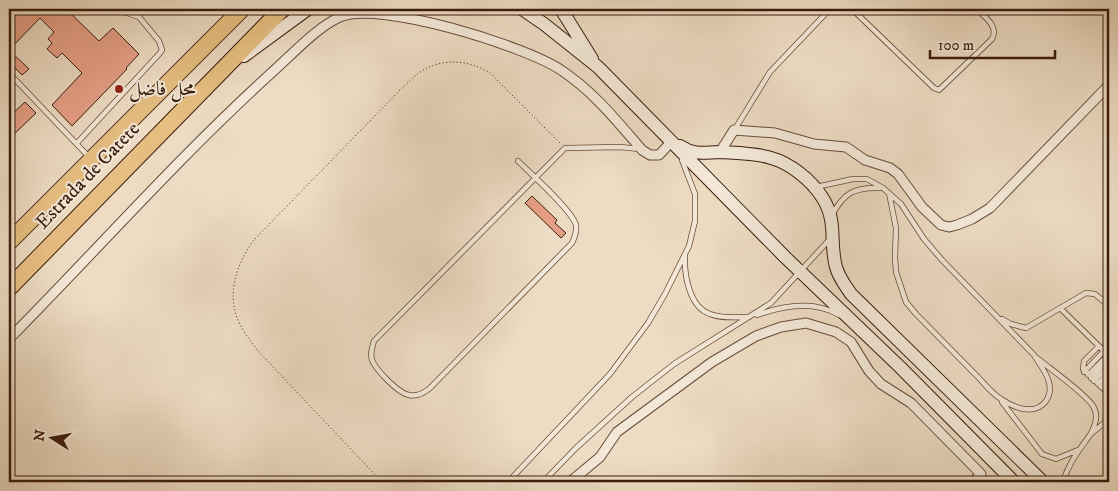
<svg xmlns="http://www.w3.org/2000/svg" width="1118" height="491" font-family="'IM FELL DW Pica',Amiri,serif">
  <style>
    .building { fill: #e69f86; stroke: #3b1c0d }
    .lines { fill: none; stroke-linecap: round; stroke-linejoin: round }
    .lane-casing { stroke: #684c3a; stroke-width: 6 }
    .street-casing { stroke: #684c3a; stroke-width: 11 }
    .secondary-casing { stroke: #3b1c0d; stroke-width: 14 }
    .highway-casing { stroke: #3b1c0d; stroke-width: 18 }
    .path { stroke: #3b1c0d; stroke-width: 1; stroke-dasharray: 1 2.5; stroke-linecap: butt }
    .lane { stroke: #f3e8d8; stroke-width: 4.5 }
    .street { stroke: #f3e8d8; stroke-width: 9 }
    .secondary { stroke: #f3e8d8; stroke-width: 12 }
    .highway { stroke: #e6be82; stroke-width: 16 }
    .poi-dot { fill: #8f2418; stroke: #f3e8d8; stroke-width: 2 }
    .labels { text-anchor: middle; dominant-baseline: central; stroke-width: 4; stroke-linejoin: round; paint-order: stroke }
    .poi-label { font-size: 20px; fill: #3b1c0d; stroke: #f3e8d8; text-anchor: start }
    .street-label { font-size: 20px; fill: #3b1c0d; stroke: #f3e8d8 }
  </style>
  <rect width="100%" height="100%" fill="#eddcc3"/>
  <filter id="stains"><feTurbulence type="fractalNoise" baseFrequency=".004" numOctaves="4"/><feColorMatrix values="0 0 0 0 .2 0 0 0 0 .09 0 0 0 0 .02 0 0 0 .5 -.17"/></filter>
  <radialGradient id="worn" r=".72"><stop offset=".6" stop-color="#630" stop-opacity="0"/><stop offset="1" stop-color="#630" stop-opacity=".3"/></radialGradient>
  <path class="building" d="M 17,9 L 66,9 L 99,41 L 113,28 L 139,54 L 126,68 L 127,69 L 72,126 L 52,105 L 82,73 L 62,53 L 57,58 L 47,49 L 52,43 L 48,39 L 54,32 L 40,18 L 9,50 L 29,69 L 22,75 L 9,62 L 9,17 Z
    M 25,102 L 36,113 L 9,139 L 9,117 Z
    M 532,196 L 557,220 L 555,223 L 566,233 L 561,238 L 525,203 Z"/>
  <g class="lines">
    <defs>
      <path id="lane" d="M 852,9 L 934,88 L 939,90 L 992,39 C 999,26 985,17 976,9
        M 9,73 L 89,157
        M 735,129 L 770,72 L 830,9
        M 77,143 L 160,53 L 162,50 L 159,41 L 139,17 L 115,9
        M 518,161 C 530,173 572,210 576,225 C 577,232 575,237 572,243 L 430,388 C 424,393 417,397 409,395 C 398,393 376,370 372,360 C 370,354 372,348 374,341 L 565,148 L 620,147 L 640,149
        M 816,187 L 853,179 L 867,179 L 883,188 L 901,204 L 924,239 L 942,260 L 1034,355 C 1042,368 1057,385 1046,401 C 1035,416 1014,408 1001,399 C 991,393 984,383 976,375 C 956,355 936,334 916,314 L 906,302 L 896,272 L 895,257 L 896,228 L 889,193
        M 832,215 C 844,193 854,187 880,188
        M 685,255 C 684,274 689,307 710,314 C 722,319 737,317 749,317
        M 1060,308 L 1109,356
        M 757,315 C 782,306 814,300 839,315
        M 1002,319 L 1011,324 L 1026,328 L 1086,293 L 1095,294 L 1109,306
        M 1099,346 L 1084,361 L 1083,369 L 1109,394
        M 1037,358 C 1049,368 1086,394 1093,406 C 1099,415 1095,427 1090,435 C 1078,452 1069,462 1063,482
        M 1084,372 L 1104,351
        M 1088,375 L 1108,355
        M 1091,378 L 1109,359
        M 1094,381 L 1109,366
        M 1098,384 L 1109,372
        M 1101,387 L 1109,379
        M 1002,402 L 1042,454 L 1056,459 L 1078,450
        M 1092,433 L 1109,419
        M 508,482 L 610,374 L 648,323 L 665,294 L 689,246 L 695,221 L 695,194 L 682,160
        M 543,482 L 576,448 L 632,397 L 674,364 L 771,303 L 830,239"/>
      <path id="street" d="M 720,152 L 734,130 L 775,133 L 814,144 L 846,147 L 865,160 L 890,168 L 898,174 L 922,207 L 941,225 L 949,227 L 957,225 L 972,219 L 990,208 L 1109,85
        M 9,339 C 95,252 177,159 268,76 C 289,58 315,28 340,17 C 379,0 525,46 561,70 C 594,92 616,120 642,150 L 650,155 L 659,155 L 672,141
        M 570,482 L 600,457 L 617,432 L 712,362 L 756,336 L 781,327 L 806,323 L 836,332 L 851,342 L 869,371 L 881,384 L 911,403 L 981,474 L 973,482"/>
      <path id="secondary" d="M 522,9 L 544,24 L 598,67 L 785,257 L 900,367 L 1014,482
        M 561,9 L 592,59
        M 244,56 L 308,9
        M 680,146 C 695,156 705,152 721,152 C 737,153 756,153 771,158 C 790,163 811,180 822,197 C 838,221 829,242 836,267 C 839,278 845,285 851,294 L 1043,482"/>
      <path id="highway" d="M 9,242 L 242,9
        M 9,288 L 282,9"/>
    </defs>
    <use href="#lane" class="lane-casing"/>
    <use href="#street" class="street-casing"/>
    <use href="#secondary" class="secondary-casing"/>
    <use href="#highway" class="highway-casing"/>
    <path class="path" d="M 382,482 L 258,351 C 250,340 240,328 236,315 C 228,288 238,263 253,241 L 401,89 C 407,84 413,77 419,73 C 441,57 469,60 490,73 L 561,144"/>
    <use href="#lane" class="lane"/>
    <use href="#street" class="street"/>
    <use href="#secondary" class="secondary"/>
    <use href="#highway" class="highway"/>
  </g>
  <circle class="poi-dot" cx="119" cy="89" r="5"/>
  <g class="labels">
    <g class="poi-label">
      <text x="129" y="89">محل فاضل</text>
    </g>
    <g class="street-label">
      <text transform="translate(88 176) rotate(-46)">Estrada de Catete</text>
    </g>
  </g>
  <rect width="1118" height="491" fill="none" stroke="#eddcc3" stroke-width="30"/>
  <rect x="10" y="10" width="1098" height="471" fill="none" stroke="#3b1c0d" stroke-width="2.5"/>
  <rect x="15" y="15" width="1088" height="461" fill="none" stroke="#3b1c0d"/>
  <g transform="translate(52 438) rotate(281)" stroke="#f3e8d8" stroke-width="4" paint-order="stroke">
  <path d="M0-4L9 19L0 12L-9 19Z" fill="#3b1c0d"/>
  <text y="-8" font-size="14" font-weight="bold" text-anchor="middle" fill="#3b1c0d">N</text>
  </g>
  <path d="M930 50v8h125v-8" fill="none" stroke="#3b1c0d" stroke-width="2.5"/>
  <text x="938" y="50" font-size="15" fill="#3b1c0d" stroke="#f3e8d8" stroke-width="4" paint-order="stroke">100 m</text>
  <rect width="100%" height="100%" filter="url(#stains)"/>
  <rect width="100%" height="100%" fill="url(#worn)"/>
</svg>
